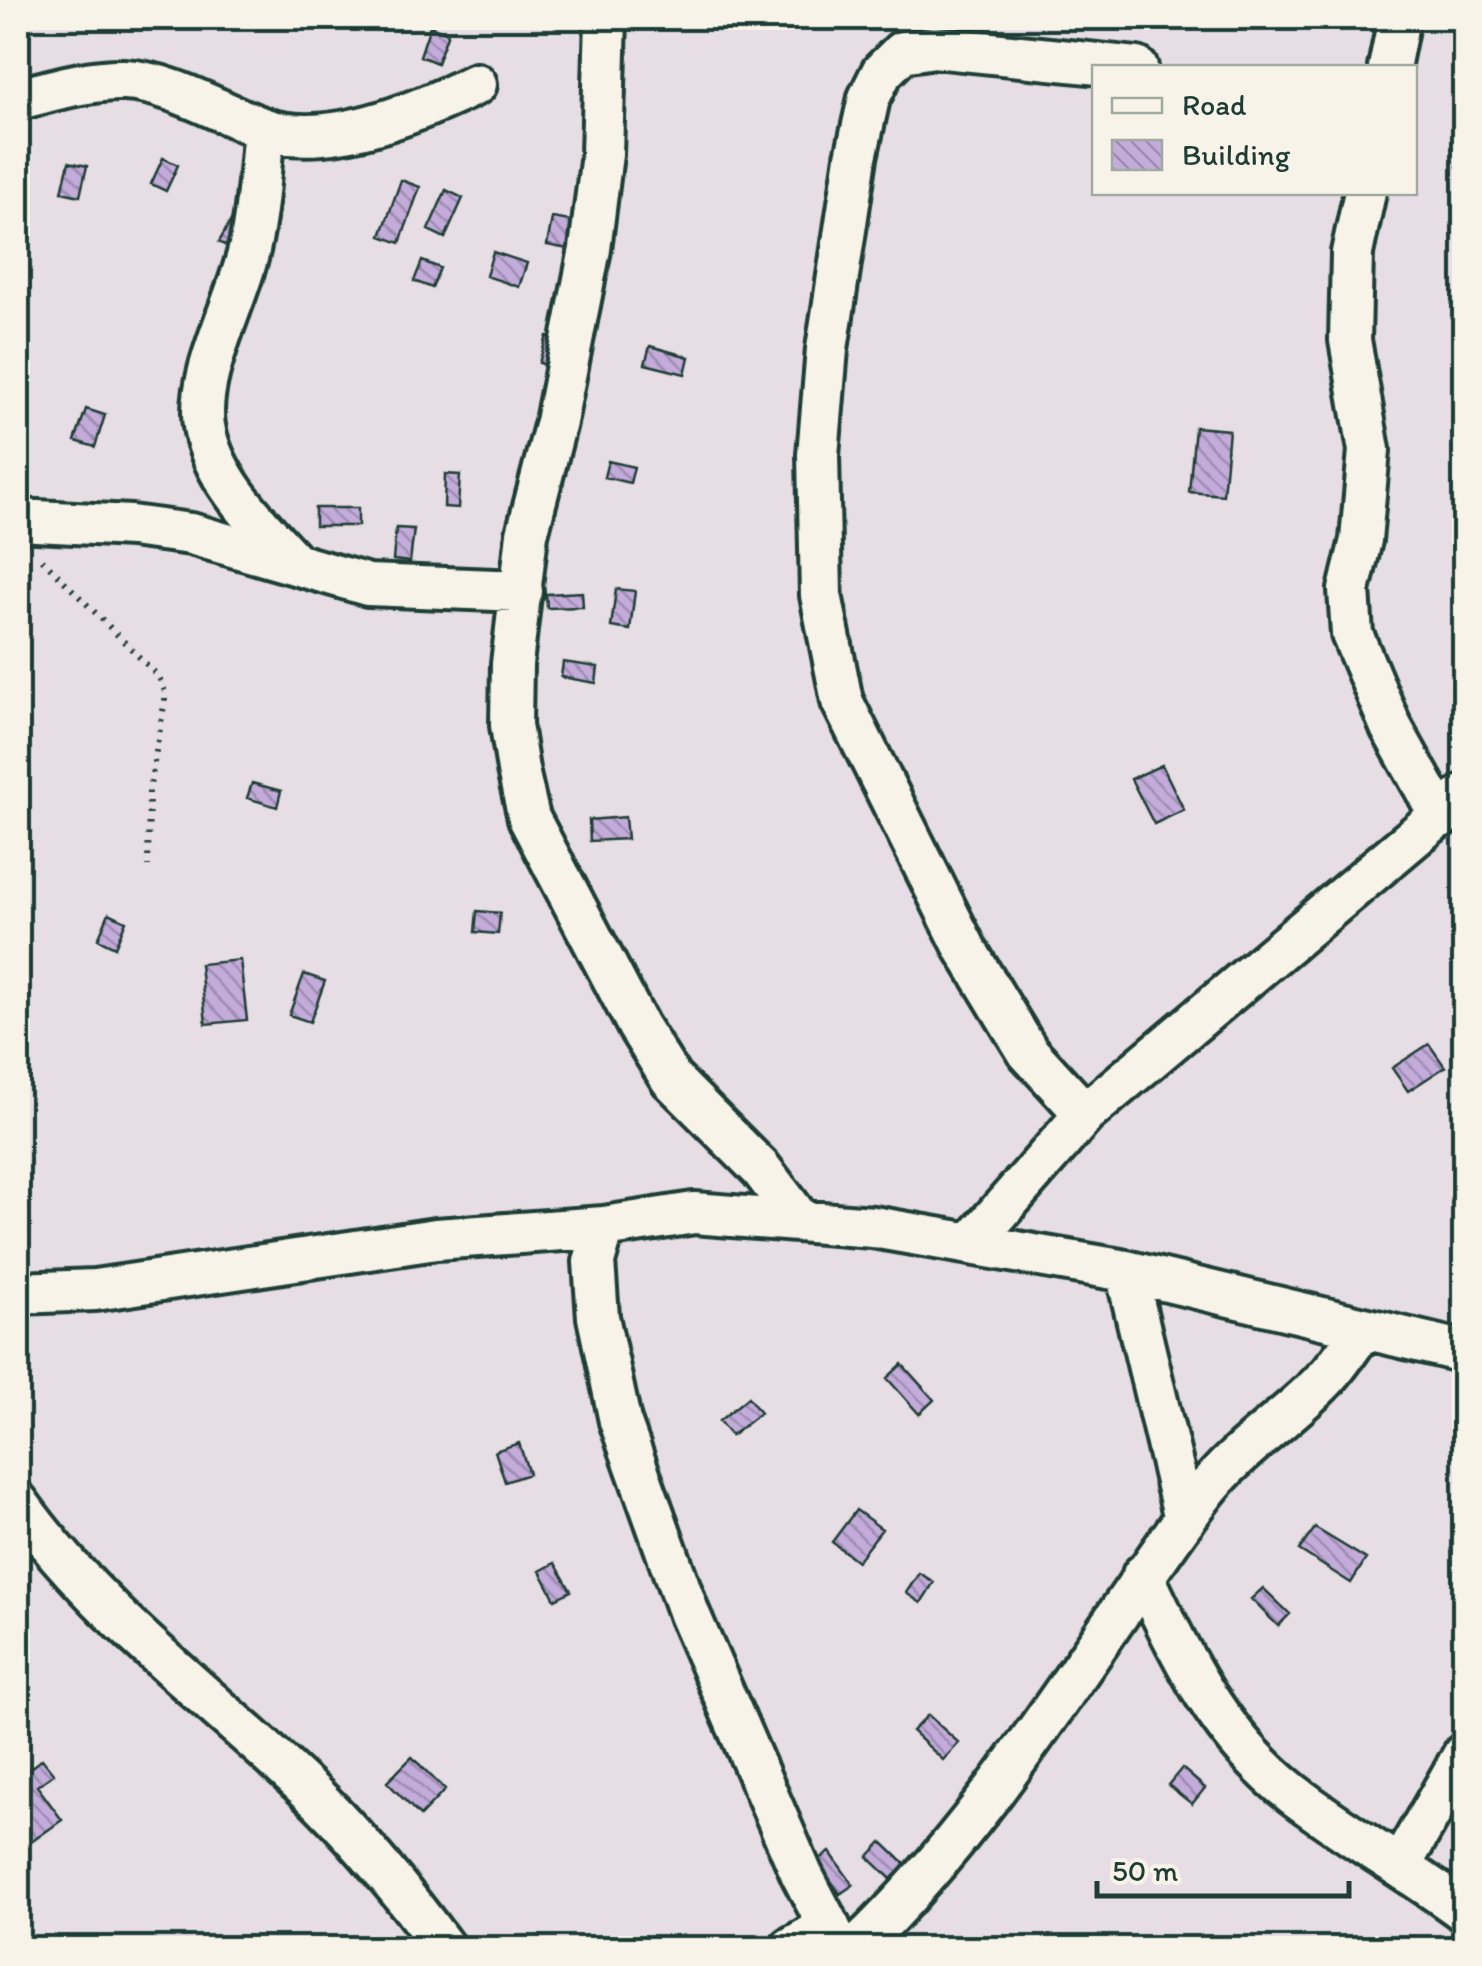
<svg xmlns="http://www.w3.org/2000/svg" width="1482" height="1966" font-family="Itim,sans-serif">
  <style>
    .building { fill: url(#building-back-hatch); stroke: #1f3d34; stroke-width: 2.5 }
    .lines { fill: none; stroke-linecap: round; stroke-linejoin: round }
    .street-casing { stroke: #1f3d34; stroke-width: 48 }
    .path { stroke: #1f3d34; stroke-width: 6; stroke-dasharray: 2.5 8; stroke-linecap: butt }
    .street { stroke: #f7f3e8; stroke-width: 40 }
  </style>
  <defs>
    <pattern id="building-back-hatch" width="6" height="6" patternUnits="userSpaceOnUse" patternTransform="scale(2.5)"><rect width="6" height="6" fill="#c3abda"/><path d="M-1 5l2 2M0 0l6 6M5-1l2 2" fill="none" stroke="#9e8cb2"/></pattern>
  </defs>
  <rect width="100%" height="100%" fill="#e7dde4"/>
  <filter id="ink" filterUnits="userSpaceOnUse"><feTurbulence type="fractalNoise" baseFrequency=".01" numOctaves="2"/><feDisplacementMap in="SourceGraphic" scale="20" xChannelSelector="R" yChannelSelector="G"/><feConvolveMatrix kernelMatrix="1 2 1 2 8 2 1 2 1" color-interpolation-filters="sRGB"/></filter>
  <g filter="url(#ink)">
    <path class="building" d="M 1198,18 L 1221,18 L 1218,28 L 1197,21 Z
      M 430,26 L 448,33 L 437,63 L 420,56 Z
      M 1461,133 L 1464,134 L 1464,168 L 1457,167 Z
      M 163,158 L 178,165 L 166,191 L 151,184 Z
      M 69,162 L 87,166 L 80,196 L 62,192 Z
      M 401,180 L 420,187 L 400,243 L 381,236 Z
      M 446,190 L 463,198 L 445,238 L 428,230 Z
      M 234,215 L 256,226 L 241,254 L 219,242 Z
      M 552,218 L 577,222 L 573,250 L 547,245 Z
      M 493,252 L 527,263 L 519,287 L 486,276 Z
      M 422,261 L 440,268 L 432,288 L 414,281 Z
      M 547,336 L 560,339 L 553,367 L 539,363 Z
      M 650,346 L 689,357 L 685,374 L 645,364 Z
      M 86,409 L 105,415 L 95,447 L 75,441 Z
      M 1195,427 L 1229,430 L 1223,495 L 1189,492 Z
      M 608,461 L 634,467 L 630,483 L 604,477 Z
      M 445,474 L 460,475 L 458,508 L 444,507 Z
      M 315,508 L 358,508 L 358,526 L 315,526 Z
      M 396,528 L 414,529 L 410,562 L 393,560 Z
      M 616,589 L 635,591 L 630,630 L 611,627 Z
      M 582,592 L 583,607 L 547,608 L 546,594 Z
      M 563,662 L 598,667 L 596,683 L 561,677 Z
      M 1162,765 L 1184,810 L 1154,824 L 1131,779 Z
      M 252,783 L 281,791 L 277,807 L 247,798 Z
      M 625,817 L 627,839 L 590,841 L 589,820 Z
      M 477,911 L 500,913 L 498,934 L 475,932 Z
      M 109,913 L 126,921 L 115,947 L 98,939 Z
      M 240,960 L 247,1020 L 206,1024 L 200,964 Z
      M 304,974 L 325,981 L 310,1022 L 289,1015 Z
      M 1429,1044 L 1445,1067 L 1408,1091 L 1392,1068 Z
      M 902,1364 L 934,1400 L 919,1414 L 887,1378 Z
      M 748,1397 L 760,1413 L 731,1436 L 719,1421 Z
      M 519,1443 L 529,1474 L 505,1482 L 495,1451 Z
      M 856,1510 L 882,1529 L 857,1561 L 832,1542 Z
      M 1315,1528 L 1366,1559 L 1351,1583 L 1299,1550 Z
      M 555,1563 L 571,1591 L 555,1599 L 540,1571 Z
      M 919,1573 L 934,1582 L 921,1603 L 906,1593 Z
      M 1263,1588 L 1290,1614 L 1278,1626 L 1251,1599 Z
      M 928,1715 L 959,1743 L 943,1760 L 912,1731 Z
      M 412,1757 L 445,1790 L 420,1816 L 387,1782 Z
      M 42,1759 L 54,1774 L 37,1786 L 62,1820 L 27,1845 L 18,1831 L 18,1777 Z
      M 1182,1768 L 1205,1788 L 1192,1804 L 1168,1785 Z
      M 882,1842 L 906,1865 L 891,1879 L 868,1857 Z
      M 830,1852 L 853,1885 L 840,1894 L 817,1861 Z"/>
    <g class="lines">
      <defs>
        <path id="street" d="M 606,18 L 602,154 L 590,249 L 556,422 L 527,534 L 512,664 L 511,725 L 518,770 L 529,818 L 638,1026 L 671,1079 L 761,1169 L 799,1219
          M 1389,68 L 1399,18
          M 18,99 C 51,91 89,79 124,80 C 171,82 218,112 262,128 C 326,151 419,112 476,84
          M 264,129 C 260,169 258,211 249,250 C 237,303 196,374 204,426 C 212,478 257,522 291,559
          M 1365,192 L 1352,253 L 1350,340 L 1369,450 L 1361,540 L 1349,590 L 1352,634 L 1391,727 L 1441,817
          M 18,520 L 131,526 L 191,534 L 368,585 L 522,591
          M 1085,1114 L 1028,1052 L 965,948 L 842,701 L 821,595 L 818,455 L 827,349 L 856,157 L 869,98 L 882,72 L 902,52 L 934,47 L 1137,68
          M 604,1227 L 594,1262 L 598,1317 L 620,1421 L 689,1614 L 802,1875 L 840,1948
          M 971,1244 L 1085,1114 L 1464,795
          M 1126,1271 L 1185,1519
          M 18,1293 L 95,1290 L 436,1239 L 604,1227 L 694,1213 L 873,1227 L 1126,1271 L 1464,1352
          M 18,1503 C 100,1619 220,1703 321,1802 C 365,1846 407,1898 444,1948
          M 1143,1575 C 1180,1655 1221,1739 1293,1794 C 1348,1836 1409,1870 1464,1911
          M 1400,1866 L 1464,1754
          M 791,1948 L 829,1926
          M 856,1948 C 995,1816 1089,1647 1203,1494 C 1237,1449 1287,1419 1325,1379 C 1339,1365 1350,1346 1362,1331"/>
      </defs>
      <use href="#street" class="street-casing"/>
      <path class="path" d="M 42,559 L 159,677 L 166,694 L 149,791 L 148,866"/>
      <use href="#street" class="street"/>
    </g>
  </g>
  <rect width="1482" height="1966" fill="none" stroke="#f7f3e8" stroke-width="60"/>
  <rect x="30" y="30" width="1422" height="1906" fill="none" stroke="#1f3d34" stroke-width="4" filter="url(#ink)"/>
  <rect x="1092" y="65" width="325" height="130" fill="#f7f3e8" stroke="#a1aaa0" stroke-width="2.5"/>
  <rect x="1112" y="98" width="50" height="15" fill="#f7f3e8" stroke="#a1aaa0" stroke-width="2.5"/>
  <text x="1182" y="115" font-size="30" fill="#1f3d34">Road</text>
  <rect x="1112" y="140" width="50" height="30" fill="url(#building-back-hatch)" stroke="#a1aaa0" stroke-width="2.5"/>
  <text x="1182" y="165" font-size="30" fill="#1f3d34">Building</text>
  <path d="M1097 1881v15h252v-15" fill="none" stroke="#1f3d34" stroke-width="5"/>
  <text x="1112" y="1881" font-size="30" fill="#1f3d34" stroke="#f7f3e8" stroke-width="8" paint-order="stroke">50 m</text>
</svg>
